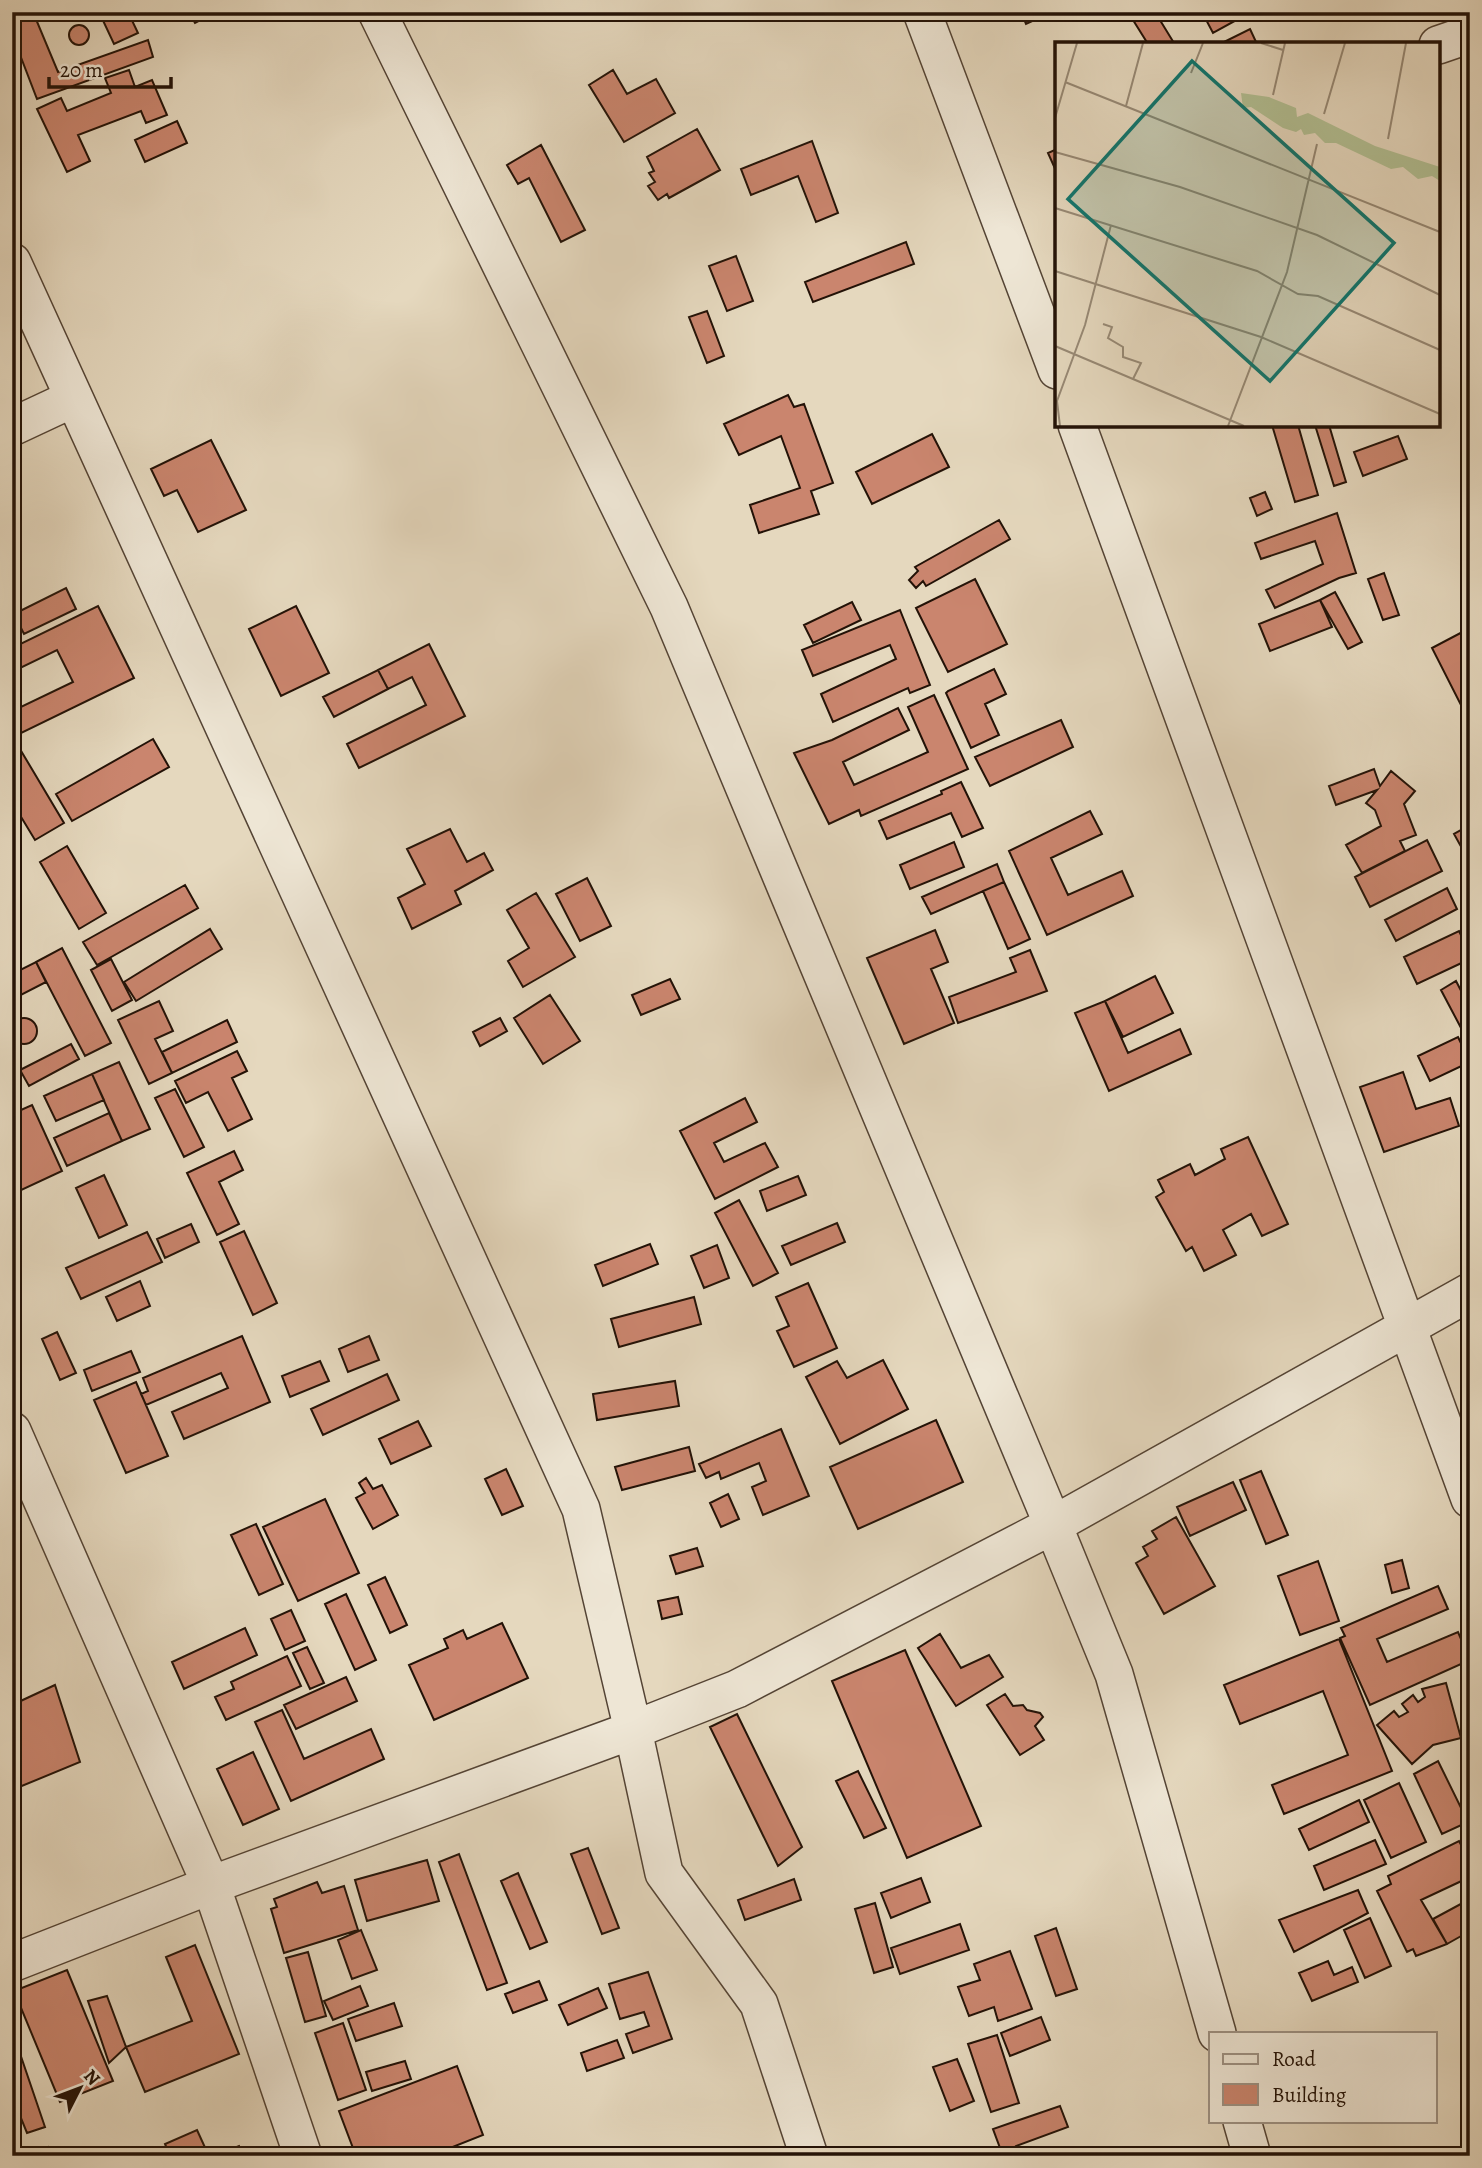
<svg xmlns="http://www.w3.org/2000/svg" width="1482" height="2168" font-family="Alegreya,serif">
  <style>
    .building { fill: #ca856e; stroke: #231207; stroke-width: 2 }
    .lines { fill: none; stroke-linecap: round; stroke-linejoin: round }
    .minor-casing { stroke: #544435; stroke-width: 40 }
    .minor { stroke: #eee6d5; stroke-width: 37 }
    .inset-road { fill: none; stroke: #978975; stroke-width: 2 }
    .view { fill: #0f766e; fill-opacity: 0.15; stroke: #0f766e; stroke-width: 3.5 }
    .inset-edge { fill: none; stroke: #231207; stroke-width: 3.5 }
  </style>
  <rect width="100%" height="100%" fill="#e5d8be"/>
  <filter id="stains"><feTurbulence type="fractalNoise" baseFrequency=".00286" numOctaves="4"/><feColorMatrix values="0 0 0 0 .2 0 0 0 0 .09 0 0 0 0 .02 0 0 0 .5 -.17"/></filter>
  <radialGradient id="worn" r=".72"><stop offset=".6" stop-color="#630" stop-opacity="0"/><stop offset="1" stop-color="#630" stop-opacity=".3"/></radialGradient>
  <path class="building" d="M 19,12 L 33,12 L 58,72 L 148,40 L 153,57 L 37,99 L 12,34 L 12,15 Z
    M 99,12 L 128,12 L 138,33 L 114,44 Z
    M 189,12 L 216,12 L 195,23 Z
    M 987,12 L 1006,12 L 990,19 Z
    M 1021,12 L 1052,12 L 1026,24 Z
    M 1128,12 L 1155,12 L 1174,43 L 1148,44 Z
    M 1202,12 L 1240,12 L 1242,17 L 1213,33 Z
    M69 35a10 10 0 1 1 20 0a10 10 0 1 1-20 0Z
    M 1250,29 L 1257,44 L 1220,44 Z
    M 129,70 L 135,87 L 152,80 L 167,115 L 146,123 L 141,111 L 78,135 L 90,161 L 67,172 L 37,109 L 61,98 L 67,111 L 111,93 L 105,78 Z
    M 613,70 L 627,94 L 656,79 L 675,113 L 624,142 L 589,85 Z
    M 177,121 L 187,143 L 145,162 L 135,140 Z
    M 697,129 L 720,170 L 669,198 L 667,194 L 658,200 L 648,186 L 655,182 L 649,173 L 654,171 L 647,157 Z
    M 812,141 L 838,213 L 816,222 L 798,176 L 751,195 L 741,169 Z
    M 541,145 L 585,230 L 561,242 L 529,178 L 518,184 L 507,165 Z
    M 1057,149 L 1057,173 L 1048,153 Z
    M 906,242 L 914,264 L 813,302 L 805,282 Z
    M 736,256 L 753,301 L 727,311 L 709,266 Z
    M 707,311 L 724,356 L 707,363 L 689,317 Z
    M 788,395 L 794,407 L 804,404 L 833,483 L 811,491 L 819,514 L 759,533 L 750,505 L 800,488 L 781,436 L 739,455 L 724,424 Z
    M 1272,425 L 1298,425 L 1318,495 L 1295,502 Z
    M 1315,425 L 1329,425 L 1346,482 L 1334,486 Z
    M 932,434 L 949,467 L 872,504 L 856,472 Z
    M 1398,436 L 1407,459 L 1363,476 L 1354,452 Z
    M 211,440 L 246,510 L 198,532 L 177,490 L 164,496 L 151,469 Z
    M 1265,492 L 1272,509 L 1257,516 L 1250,498 Z
    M 1337,513 L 1356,573 L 1339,578 L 1275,608 L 1266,590 L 1323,564 L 1315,541 L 1261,559 L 1255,543 Z
    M 999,520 L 1010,539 L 926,586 L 923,581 L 916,588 L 909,580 L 918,571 L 915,567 Z
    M 1384,573 L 1399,615 L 1383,620 L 1368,579 Z
    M 975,579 L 1007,644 L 948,672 L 916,608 Z
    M 66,588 L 76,609 L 24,634 L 14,614 Z
    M 1335,592 L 1362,642 L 1348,649 L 1320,600 Z
    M 1320,600 L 1332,627 L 1270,651 L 1259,624 Z
    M 852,602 L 861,620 L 813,643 L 804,625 Z
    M 98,606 L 134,678 L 13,737 L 12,689 L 21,707 L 73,682 L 57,650 L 12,672 L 12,648 Z
    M 296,606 L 329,673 L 281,696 L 249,629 Z
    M 900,610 L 930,685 L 910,693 L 908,688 L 833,722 L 821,694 L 896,659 L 890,645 L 813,676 L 802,650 Z
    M 1470,628 L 1470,708 L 1464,711 L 1432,648 Z
    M 429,644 L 465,716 L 359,768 L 347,744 L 426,705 L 412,677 L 388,689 L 378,670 Z
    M 994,669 L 1006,694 L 985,704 L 999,735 L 971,748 L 946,693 L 948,691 Z
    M 378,670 L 388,689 L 334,717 L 323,697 Z
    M 934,695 L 968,769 L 861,816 L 859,810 L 829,824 L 794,753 L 832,740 L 898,708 L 909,730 L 843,762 L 854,785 L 928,752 L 908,707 Z
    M 1061,720 L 1073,747 L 990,786 L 975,757 Z
    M 14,739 L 64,823 L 35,840 L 12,802 L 12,740 Z
    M 153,739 L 169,767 L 72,821 L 56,794 Z
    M 1374,769 L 1380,786 L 1391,771 L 1415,791 L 1404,804 L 1416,835 L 1400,841 L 1405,851 L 1362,873 L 1346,845 L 1381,826 L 1375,810 L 1366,803 L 1377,790 L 1336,805 L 1329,786 Z
    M 961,782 L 983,828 L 962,837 L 951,813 L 887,839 L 879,821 L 942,794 L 941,791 Z
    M 1090,811 L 1102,834 L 1051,858 L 1068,895 L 1122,871 L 1133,896 L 1047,935 L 1009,851 Z
    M 1470,825 L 1470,849 L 1464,852 L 1454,834 Z
    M 450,829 L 467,862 L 484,853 L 493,870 L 455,891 L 461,904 L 412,929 L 398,898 L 425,884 L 407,849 Z
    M 12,833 L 19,843 L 12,848 Z
    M 1427,840 L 1442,871 L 1370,907 L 1355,877 Z
    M 954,842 L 964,867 L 910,889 L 900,865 Z
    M 67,846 L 106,913 L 79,929 L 40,862 Z
    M 997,864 L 1004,882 L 931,914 L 922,897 Z
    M 587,878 L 611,926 L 580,941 L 556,894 Z
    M 1004,882 L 1030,939 L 1008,949 L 983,891 Z
    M 185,885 L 198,908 L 97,965 L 83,942 Z
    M 1447,888 L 1457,909 L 1396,941 L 1385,920 Z
    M 536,893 L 575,957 L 523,987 L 508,961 L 529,948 L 507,910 Z
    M 210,929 L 222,949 L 136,1001 L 124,982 Z
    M 935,930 L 948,962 L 931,969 L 954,1023 L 904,1044 L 867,958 Z
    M 1459,931 L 1470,954 L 1470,959 L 1417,984 L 1404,957 Z
    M 62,948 L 111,1043 L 85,1056 L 36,962 Z
    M 1030,950 L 1047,991 L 958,1023 L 949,997 L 1016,972 L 1010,958 Z
    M 111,959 L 132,1000 L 112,1011 L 91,970 Z
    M 36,962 L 46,982 L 17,997 L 12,988 L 12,974 Z
    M 1155,976 L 1173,1013 L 1123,1037 L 1105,1001 Z
    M 670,979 L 680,999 L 641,1015 L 632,995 Z
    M 1456,981 L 1470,1008 L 1470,1045 L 1441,990 Z
    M 550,995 L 580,1041 L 543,1064 L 514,1018 Z
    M 159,1001 L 173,1031 L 155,1039 L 172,1073 L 149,1084 L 118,1020 Z
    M 1105,1001 L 1128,1053 L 1180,1029 L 1191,1054 L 1109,1091 L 1075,1013 Z
    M11 1031a13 13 0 1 1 26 0a13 13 0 1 1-26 0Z
    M 500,1018 L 507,1031 L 480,1046 L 473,1032 Z
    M 227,1020 L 237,1042 L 172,1073 L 162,1052 Z
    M 1458,1037 L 1470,1062 L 1430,1081 L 1418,1056 Z
    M 71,1044 L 79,1059 L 29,1086 L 20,1070 Z
    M 237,1051 L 247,1071 L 232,1078 L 252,1119 L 228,1131 L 208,1092 L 186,1103 L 175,1081 Z
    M 119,1062 L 150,1129 L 122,1141 L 92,1074 Z
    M 1403,1072 L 1416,1109 L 1450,1098 L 1459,1126 L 1384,1152 L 1360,1087 Z
    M 92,1074 L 104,1100 L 56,1121 L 44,1096 Z
    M 175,1089 L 204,1147 L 184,1157 L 155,1098 Z
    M 1470,1096 L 1470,1114 L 1462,1101 Z
    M 745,1098 L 757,1122 L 714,1143 L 724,1162 L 765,1143 L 778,1167 L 715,1199 L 680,1131 Z
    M 32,1105 L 62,1171 L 17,1192 L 12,1182 L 12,1114 Z
    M 109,1113 L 122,1141 L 67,1166 L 54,1138 Z
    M 1248,1137 L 1288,1224 L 1262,1236 L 1251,1214 L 1223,1230 L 1236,1255 L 1204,1271 L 1192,1247 L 1186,1251 L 1156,1197 L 1164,1192 L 1158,1180 L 1190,1164 L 1195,1175 L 1225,1159 L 1221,1149 Z
    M 234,1151 L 243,1170 L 219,1182 L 239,1224 L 217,1235 L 187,1173 Z
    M 104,1175 L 127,1225 L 99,1238 L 76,1188 Z
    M 798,1176 L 806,1195 L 767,1211 L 760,1191 Z
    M 739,1200 L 778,1273 L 753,1286 L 715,1213 Z
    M 837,1223 L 845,1242 L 791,1265 L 782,1246 Z
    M 191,1224 L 199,1242 L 165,1258 L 157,1239 Z
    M 244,1231 L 277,1303 L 253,1315 L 220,1242 Z
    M 147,1232 L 162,1262 L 81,1299 L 66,1268 Z
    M 650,1244 L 658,1264 L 603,1286 L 595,1265 Z
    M 717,1245 L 729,1278 L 704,1288 L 691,1256 Z
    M 140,1281 L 150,1306 L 117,1321 L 106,1297 Z
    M 808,1283 L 837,1348 L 794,1367 L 777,1331 L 789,1326 L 776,1297 Z
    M 694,1297 L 701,1324 L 619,1347 L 611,1319 Z
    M 57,1332 L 76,1373 L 60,1380 L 42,1339 Z
    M 242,1336 L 270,1402 L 184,1439 L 172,1412 L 228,1388 L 221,1373 L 146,1405 L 141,1394 L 148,1391 L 143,1378 Z
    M 369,1336 L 379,1360 L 348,1372 L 339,1349 Z
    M 131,1351 L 140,1372 L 92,1391 L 84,1370 Z
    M 883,1360 L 908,1409 L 840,1444 L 806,1377 L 837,1361 L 847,1378 Z
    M 320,1361 L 329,1381 L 290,1397 L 282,1376 Z
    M 387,1374 L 399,1400 L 323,1435 L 311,1409 Z
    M 675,1381 L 679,1406 L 597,1420 L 593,1394 Z
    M 136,1382 L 168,1456 L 126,1473 L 94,1400 Z
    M 936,1420 L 963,1482 L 858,1529 L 830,1467 Z
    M 418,1421 L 431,1446 L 391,1464 L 379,1439 Z
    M 781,1429 L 809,1496 L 763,1515 L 752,1487 L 766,1481 L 759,1463 L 721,1479 L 719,1472 L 706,1478 L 699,1464 Z
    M 689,1447 L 695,1471 L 622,1490 L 615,1467 Z
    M 506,1469 L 523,1506 L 502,1515 L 485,1479 Z
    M 1261,1471 L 1288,1535 L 1266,1544 L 1240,1480 Z
    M 366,1478 L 373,1489 L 382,1485 L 398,1515 L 373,1529 L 356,1498 L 365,1493 L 359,1483 Z
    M 1233,1482 L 1246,1510 L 1190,1536 L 1177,1507 Z
    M 728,1494 L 739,1519 L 721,1527 L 710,1503 Z
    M 325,1499 L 359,1573 L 298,1601 L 263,1527 Z
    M 1176,1517 L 1215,1586 L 1164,1614 L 1136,1563 L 1148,1556 L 1143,1547 L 1157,1539 L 1152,1531 Z
    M 256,1524 L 283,1584 L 259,1595 L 231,1535 Z
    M 697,1548 L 703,1566 L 676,1574 L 670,1556 Z
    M 1402,1560 L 1409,1588 L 1392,1593 L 1385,1565 Z
    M 1318,1561 L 1339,1621 L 1300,1635 L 1278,1576 Z
    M 385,1577 L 407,1625 L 390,1633 L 368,1585 Z
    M 1438,1586 L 1448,1609 L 1377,1639 L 1387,1662 L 1458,1632 L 1470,1660 L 1370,1705 L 1340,1638 L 1345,1636 L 1341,1628 Z
    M 346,1594 L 376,1660 L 355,1670 L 325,1604 Z
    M 678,1597 L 682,1614 L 662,1619 L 658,1601 Z
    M 291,1610 L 305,1641 L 285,1650 L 271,1619 Z
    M 502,1623 L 528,1678 L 434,1720 L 409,1665 L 448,1648 L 444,1639 L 463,1630 L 467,1639 Z
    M 245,1628 L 257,1655 L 184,1689 L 172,1662 Z
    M 940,1634 L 961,1668 L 989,1655 L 1003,1677 L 956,1706 L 918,1648 Z
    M 1339,1639 L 1392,1771 L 1284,1814 L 1272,1785 L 1348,1755 L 1323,1691 L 1240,1724 L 1224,1685 Z
    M 307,1647 L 324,1683 L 310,1689 L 293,1653 Z
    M 905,1650 L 981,1826 L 907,1858 L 832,1681 Z
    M 287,1656 L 301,1686 L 226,1720 L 215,1697 L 234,1689 L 231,1682 Z
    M 346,1677 L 357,1701 L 296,1729 L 284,1705 Z
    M 1446,1683 L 1461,1738 L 1433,1745 L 1412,1764 L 1377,1725 L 1394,1711 L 1399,1717 L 1408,1712 L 1402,1704 L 1413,1695 L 1418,1702 L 1425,1697 L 1422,1689 Z
    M 55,1685 L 80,1762 L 12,1790 L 12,1705 Z
    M 1005,1694 L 1013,1706 L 1023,1705 L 1027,1710 L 1040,1713 L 1043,1717 L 1035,1726 L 1044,1740 L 1020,1755 L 987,1705 Z
    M 282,1710 L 304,1759 L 371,1729 L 384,1759 L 291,1801 L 255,1722 Z
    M 737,1714 L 802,1847 L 778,1866 L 710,1727 Z
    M 253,1752 L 279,1809 L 243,1825 L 217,1769 Z
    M 1438,1761 L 1468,1822 L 1442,1834 L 1414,1774 Z
    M 858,1771 L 886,1828 L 864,1838 L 836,1781 Z
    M 1399,1783 L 1426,1842 L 1391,1858 L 1364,1800 Z
    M 1359,1800 L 1369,1822 L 1309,1850 L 1299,1829 Z
    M 1375,1840 L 1386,1864 L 1324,1890 L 1314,1866 Z
    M 1459,1841 L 1470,1862 L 1470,1877 L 1421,1900 L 1447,1944 L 1416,1956 L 1413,1949 L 1407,1952 L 1377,1891 L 1391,1884 L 1388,1876 Z
    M 588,1848 L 619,1928 L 602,1934 L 571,1854 Z
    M 459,1854 L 507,1983 L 487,1990 L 439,1862 Z
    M 427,1860 L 439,1901 L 367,1921 L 355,1880 Z
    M 518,1873 L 547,1942 L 530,1949 L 501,1881 Z
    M 921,1878 L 930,1902 L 891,1918 L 881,1893 Z
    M 794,1879 L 801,1900 L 745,1920 L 738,1900 Z
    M 317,1882 L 322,1893 L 344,1886 L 358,1930 L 284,1953 L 271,1909 L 277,1907 L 274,1899 Z
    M 1358,1890 L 1368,1913 L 1294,1952 L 1279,1920 Z
    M 1470,1899 L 1470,1931 L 1447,1944 L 1433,1919 Z
    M 875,1903 L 893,1967 L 874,1973 L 855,1909 Z
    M 1370,1918 L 1391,1966 L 1365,1978 L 1344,1930 Z
    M 960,1924 L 969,1950 L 900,1974 L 891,1948 Z
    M 1056,1928 L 1077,1989 L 1056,1996 L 1035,1936 Z
    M 361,1930 L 377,1970 L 352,1979 L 338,1940 Z
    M 195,1945 L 239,2054 L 145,2092 L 126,2047 L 192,2021 L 166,1957 Z
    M 1010,1951 L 1032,2009 L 998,2021 L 994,2007 L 969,2016 L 958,1987 L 980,1980 L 974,1964 Z
    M 308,1952 L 326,2016 L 305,2022 L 286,1958 Z
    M 1328,1961 L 1334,1975 L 1352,1967 L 1358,1982 L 1312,2001 L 1299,1973 Z
    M 67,1970 L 113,2081 L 60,2102 L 14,1991 Z
    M 648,1972 L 672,2039 L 633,2053 L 626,2034 L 649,2026 L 644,2012 L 620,2019 L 609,1984 Z
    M 539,1981 L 547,2000 L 513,2013 L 505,1994 Z
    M 360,1986 L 368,2006 L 333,2020 L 324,2001 Z
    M 598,1988 L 607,2008 L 568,2025 L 559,2005 Z
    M 107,1996 L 126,2047 L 109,2063 L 88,2001 Z
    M 394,2003 L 402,2026 L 356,2041 L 348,2019 Z
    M 1041,2017 L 1050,2040 L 1010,2056 L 1001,2033 Z
    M 343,2023 L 366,2090 L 338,2100 L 315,2033 Z
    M 12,2030 L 45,2127 L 27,2133 L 12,2096 Z
    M 997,2035 L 1019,2103 L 991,2112 L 968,2044 Z
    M 617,2040 L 624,2058 L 587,2071 L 581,2053 Z
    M 957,2059 L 974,2101 L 950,2111 L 933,2067 Z
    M 405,2061 L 411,2079 L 372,2091 L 366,2072 Z
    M 457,2066 L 483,2135 L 430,2156 L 356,2156 L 339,2111 Z
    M 1060,2106 L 1068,2127 L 1016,2146 L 1019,2156 L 1003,2156 L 993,2129 Z
    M 197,2130 L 208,2154 L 170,2156 L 165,2144 Z
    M 239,2146 L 242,2156 L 213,2156 Z
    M 48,2147 L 51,2156 L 22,2156 Z"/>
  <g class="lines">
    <defs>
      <path id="minor" d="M 377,12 L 669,607 L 1053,1525 L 1114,1674 L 1217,2033
        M 922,12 L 1057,370
        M 1438,45 L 1470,34
        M 12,262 L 581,1509 L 633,1730 L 664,1873 L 759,2004 L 809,2156
        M 1077,425 L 1470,1499
        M 12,427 L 74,398
        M 12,1431 L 211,1885 L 303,2156
        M 12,1963 L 211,1885 L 633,1730 L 737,1689 L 1053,1525 L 1470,1292
        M 1242,2121 L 1252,2156"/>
    </defs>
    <use href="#minor" class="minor-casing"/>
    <use href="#minor" class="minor"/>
  </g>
  <g transform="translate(1055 42)">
    <rect width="385" height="385" fill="#e5d8be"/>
    <path d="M 186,51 L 214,55 L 241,66 L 242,75 L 253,71 L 320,104 L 385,125 L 385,139 L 377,134 L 363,137 L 348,125 L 336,127 L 281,101 L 270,101 L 260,91 L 249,93 L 246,87 L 241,90 L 228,86 L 196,65 L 188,66 Z" fill="#b2bf93"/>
    <path class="inset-road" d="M 206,1 L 228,8M 136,31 L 148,1M 10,40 L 385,190M 218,53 L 230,1M 71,64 L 88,1M 269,72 L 290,1M 0,76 L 22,1M 333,97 L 351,1M 0,110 L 125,145 L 262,193 L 385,253M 0,166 L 202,229 L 243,252 L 263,254 L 385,308M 0,229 L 206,295 L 385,372M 48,282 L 57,285 L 53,296 L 68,305 L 68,315 L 86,321 L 78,337M 0,304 L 189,384M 5,384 L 2,359 L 30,283 L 56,183M 173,384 L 232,230 L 262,102"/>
    <path class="view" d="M 137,19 L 339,201 L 215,339 L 13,157 Z"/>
    <rect width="385" height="385" class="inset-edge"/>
  </g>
  <rect width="1482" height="2168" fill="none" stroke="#e5d8be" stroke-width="42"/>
  <rect x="14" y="14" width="1454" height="2140" fill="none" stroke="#231207" stroke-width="3.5"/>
  <rect x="21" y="21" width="1440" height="2126" fill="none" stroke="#231207" stroke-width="2"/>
  <rect x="1209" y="2032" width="228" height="91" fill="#eee6d5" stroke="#9d9183" stroke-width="2"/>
  <rect x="1223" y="2054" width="35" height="10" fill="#eee6d5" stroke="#9d9183" stroke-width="2"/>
  <text x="1272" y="2066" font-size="21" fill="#231207">Road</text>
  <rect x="1223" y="2084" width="35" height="21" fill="#ca856e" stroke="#9d9183" stroke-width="2"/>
  <text x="1272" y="2102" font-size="21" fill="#231207">Building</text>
  <g transform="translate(80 2088) rotate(48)" stroke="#eee6d5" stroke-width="5" paint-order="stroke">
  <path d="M0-5L12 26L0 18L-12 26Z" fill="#231207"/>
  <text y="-10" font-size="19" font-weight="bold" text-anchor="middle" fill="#231207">N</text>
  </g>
  <path d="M49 77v10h122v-10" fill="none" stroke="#231207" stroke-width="3.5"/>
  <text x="60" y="77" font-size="21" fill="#231207" stroke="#eee6d5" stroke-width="5" paint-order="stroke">20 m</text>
  <rect width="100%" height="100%" filter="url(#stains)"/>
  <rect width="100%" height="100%" fill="url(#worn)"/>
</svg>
